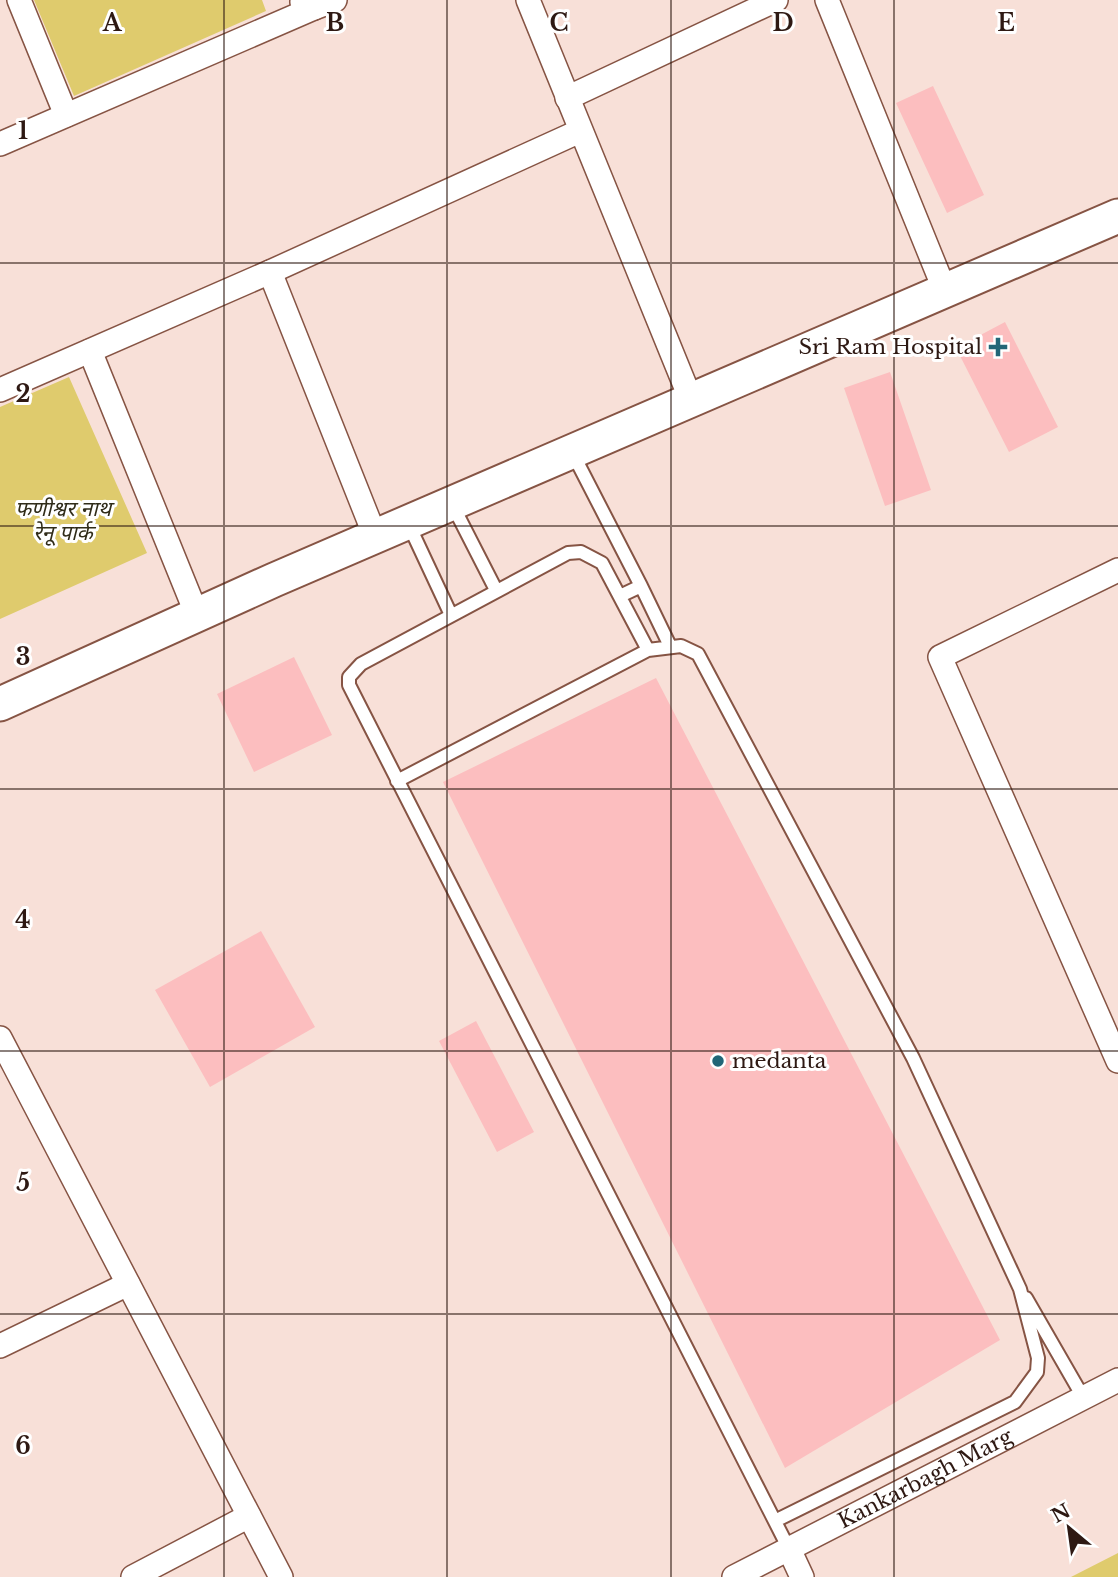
<svg xmlns="http://www.w3.org/2000/svg" width="1118" height="1577" font-family="'Libre Baskerville','Noto Sans Devanagari',serif">
  <style>
    .green { fill: #dfcb6d }
    .building { fill: #fcbebf }
    .lines { fill: none; stroke-linecap: round; stroke-linejoin: round }
    .lane-casing { stroke: #865444; stroke-width: 16 }
    .street-casing { stroke: #865444; stroke-width: 26 }
    .secondary-casing { stroke: #865444; stroke-width: 37 }
    .lane { stroke: #fff; stroke-width: 12 }
    .street { stroke: #fff; stroke-width: 23 }
    .secondary { stroke: #fff; stroke-width: 33 }
    .grid { fill: none; stroke: #2e1913; stroke-width: 2; stroke-opacity: 0.55 }
    .poi-dot { fill: #267; stroke: #fff; stroke-width: 2.5 }
    .labels { text-anchor: middle; dominant-baseline: central; stroke-width: 6; stroke-linejoin: round; paint-order: stroke }
    .poi-label { font-size: 21px; fill: #2e1913; stroke: #fff; text-anchor: end }
    .park-label { font-size: 21px; font-style: italic; fill: #302c19; stroke: #fff }
    .street-label { font-size: 21px; fill: #2e1913; stroke: #fff }
    .grid-label { font-size: 23px; text-anchor: middle; font-weight: bold; fill: #2e1913; stroke: #fff; stroke-width: 6; stroke-linejoin: round; paint-order: stroke }
  </style>
  <rect width="100%" height="100%" fill="#f8e0d8"/>
  <path class="green" d="M 34,0 L 262,0 L 266,11 L 74,96 Z
    M 69,377 L 147,553 L 0,619 L 0,407 Z
    M 1118,1553 L 1118,1577 L 1071,1577 Z"/>
  <path class="building" d="M 933,86 L 984,195 L 947,213 L 896,103 Z
    M 1005,322 L 1058,427 L 1009,452 L 956,348 Z
    M 890,372 L 931,490 L 885,506 L 844,388 Z
    M 294,657 L 332,735 L 254,772 L 217,694 Z
    M 656,678 L 1000,1340 L 785,1468 L 443,782 Z
    M 261,931 L 315,1027 L 210,1087 L 155,990 Z
    M 476,1021 L 534,1132 L 497,1152 L 439,1041 Z"/>
  <g class="lines">
    <defs>
      <path id="lane" d="M 572,452 L 641,586
        M 452,504 L 496,590
        M 408,523 L 451,615
        M 620,596 L 641,586 L 670,646
        M 648,650 L 602,563 L 581,552 L 568,553 L 361,664 L 349,677 L 349,685 L 789,1549
        M 397,781 L 648,650 L 681,646 L 698,654 L 913,1058 L 1020,1289 L 1038,1358 L 1037,1372 L 1015,1402 L 775,1521
        M 1026,1298 L 1083,1397"/>
      <g id="street">
        <path d="M 19,0 L 66,115"/>
        <path d="M 528,0 L 691,400"/>
        <path d="M 827,0 L 945,291"/>
        <path d="M 302,2 L 314,8 L 335,0"/>
        <path d="M 567,98 L 776,0"/>
        <path d="M 0,144 L 314,8"/>
        <path d="M 270,272 L 375,536"/>
        <path d="M 90,351 L 197,615"/>
        <path d="M 0,390 L 270,272 L 580,131"/>
        <path d="M 1118,570 L 940,657 L 1118,1061"/>
        <path d="M 0,1038 L 281,1577"/>
        <path d="M 0,1346 L 128,1284"/>
        <path d="M 789,1549 L 802,1577"/>
        <path d="M 133,1577 L 249,1516"/>
        <path id="s1" d="M 734,1577 L 1118,1380"/>
      </g>
      <path id="secondary" d="M 0,704 L 274,580 L 1118,216"/>
    </defs>
    <use href="#lane" class="lane-casing"/>
    <use href="#street" class="street-casing"/>
    <use href="#secondary" class="secondary-casing"/>
    <use href="#lane" class="lane"/>
    <use href="#street" class="street"/>
    <use href="#secondary" class="secondary"/>
  </g>
  <path class="grid" d="M 224,0 L 224,1577M 447,0 L 447,1577M 671,0 L 671,1577M 894,0 L 894,1577M 0,263 L 1118,263M 0,526 L 1118,526M 0,789 L 1118,789M 0,1051 L 1118,1051M 0,1314 L 1118,1314"/>
  <g class="poi-dot">
    <path d="M994.5 336.5h7v7h7v7h-7v7h-7v-7h-7v-7h7z"/>
    <circle cx="718" cy="1061" r="7"/>
  </g>
  <g class="labels">
    <g class="poi-label">
      <text x="982" y="347">Sri Ram Hospital</text>
      <text x="732" y="1061" text-anchor="start">medanta</text>
    </g>
    <g class="park-label">
      <text x="63" y="509">फणीश्वर नाथ<tspan x="63" dy="24">रेनू पार्क</tspan></text>
    </g>
    <g class="street-label">
      <text stroke="none"><textPath href="#s1" startOffset="215">Kankarbagh Marg</textPath></text>
    </g>
  </g>
  <g class="grid-label">
    <text x="112" y="31">A</text>
    <text x="335" y="31">B</text>
    <text x="559" y="31">C</text>
    <text x="783" y="31">D</text>
    <text x="1006" y="31">E</text>
    <text x="23" y="139">1</text>
    <text x="23" y="402">2</text>
    <text x="23" y="665">3</text>
    <text x="23" y="928">4</text>
    <text x="23" y="1191">5</text>
    <text x="23" y="1454">6</text>
  </g>
  <g transform="translate(1069 1528) rotate(331)" stroke="#ffffff" stroke-width="5" paint-order="stroke">
  <path d="M0-5L12 26L0 18L-12 26Z" fill="#2e1913"/>
  <text y="-10" font-size="19" font-weight="bold" text-anchor="middle" fill="#2e1913">N</text>
  </g>
</svg>
